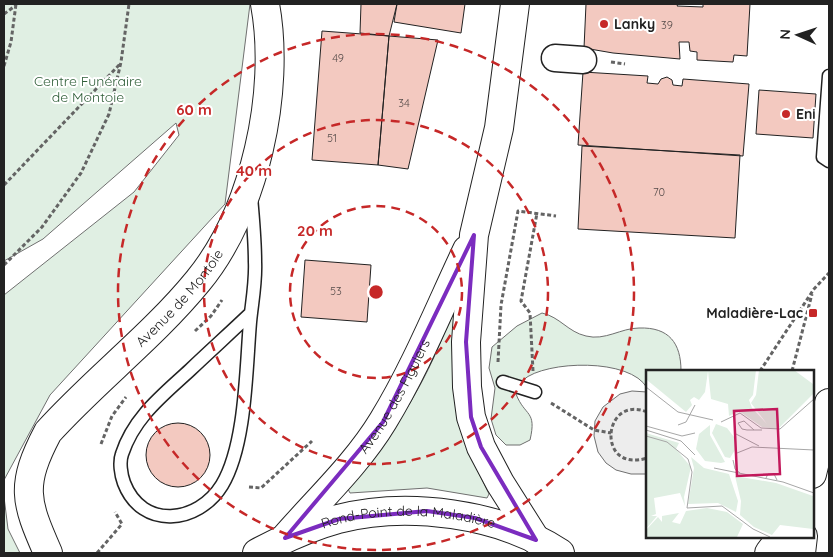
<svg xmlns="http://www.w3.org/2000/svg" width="833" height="557" font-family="Quicksand,sans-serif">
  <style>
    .green { fill: #e0efe3; stroke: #6f6f6f }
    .parking { fill: #ededed; stroke: #6f6f6f }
    .building { fill: #f3c9c0; stroke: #222 }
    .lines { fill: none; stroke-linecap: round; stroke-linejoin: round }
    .lane-casing { stroke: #222; stroke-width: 15 }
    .street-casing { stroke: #222; stroke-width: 29 }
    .secondary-casing { stroke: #222; stroke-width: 30 }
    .path { stroke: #646464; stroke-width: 3; stroke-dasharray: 4 2.5; stroke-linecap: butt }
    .lane { stroke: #fff; stroke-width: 12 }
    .street { stroke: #fff; stroke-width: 26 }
    .secondary { stroke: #fff; stroke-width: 28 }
    .marked { fill: none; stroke: #7b2cbf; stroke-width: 4; stroke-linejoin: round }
    .ring { fill: none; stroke: #c62828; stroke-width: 2.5; stroke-dasharray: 9 6 }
    .poi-dot { fill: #c62828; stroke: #fff; stroke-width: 2 }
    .labels { text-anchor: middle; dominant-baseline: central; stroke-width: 4; stroke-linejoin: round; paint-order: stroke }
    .number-label { font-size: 11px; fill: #564c4a }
    .poi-label { font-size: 14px; font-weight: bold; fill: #222; stroke: #fff; text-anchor: start }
    .park-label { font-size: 14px; fill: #2f5e38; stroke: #fff }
    .street-label { font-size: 14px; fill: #222; stroke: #fff }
    .inset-road { fill: none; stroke: #a7a7a7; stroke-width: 1 }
    .view { fill: #c2185b; fill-opacity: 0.15; stroke: #c2185b; stroke-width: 2.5 }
    .inset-edge { fill: none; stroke: #222; stroke-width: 2.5 }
    .centre { fill: #c62828; stroke: #fff; stroke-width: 2.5 }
    .ring-label { font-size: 15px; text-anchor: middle; font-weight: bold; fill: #c62828; stroke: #fff; stroke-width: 4; stroke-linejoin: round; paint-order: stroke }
  </style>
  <rect width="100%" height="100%" fill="#fff"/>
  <path class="green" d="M 4,4 L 250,4 L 225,204 L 50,395 L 4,480 L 4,295 L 134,192 L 179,135 L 176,123 L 43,239 L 4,261 Z
    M 456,307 L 475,465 L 489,494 L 487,498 L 427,488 L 350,493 L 348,489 C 394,434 431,377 453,308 Z
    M 542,313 C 560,317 568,332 586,336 C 605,341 621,328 639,328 C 669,327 681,343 681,371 L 647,371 L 647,388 C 631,358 546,360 523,380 C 519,383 518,390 516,394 C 525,417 537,410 530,440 L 520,445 L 506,445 L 496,435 L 491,419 L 495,388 L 489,368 L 492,347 L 517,326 Z
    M 4,497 L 8,529 L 20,553 L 4,553 Z"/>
  <path class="parking" d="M 632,391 L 647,392 L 646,474 L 631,474 L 616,470 L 606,463 L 598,452 L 594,436 L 595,421 L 603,407 L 620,394 Z"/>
  <path class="building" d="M 361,4 L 397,4 L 389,36 L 360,33 Z
    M 397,4 L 465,4 L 461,33 L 394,22 Z
    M 586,4 L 678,4 L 677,6 L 703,7 L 703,4 L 750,4 L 747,56 L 734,55 L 733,62 L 697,60 L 697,52 L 690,51 L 689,42 L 679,42 L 680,59 L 613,53 L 584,48 Z
    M 322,31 L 389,36 L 378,165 L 312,160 Z
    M 389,36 L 438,40 L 408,169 L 378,165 Z
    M 583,72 L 648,76 L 647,83 L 658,84 L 661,79 L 667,77 L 672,80 L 673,85 L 682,86 L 683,79 L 749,84 L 743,156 L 578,145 Z
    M 759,90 L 816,94 L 813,138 L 756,134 Z
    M 582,146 L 740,155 L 735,238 L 578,229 Z
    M 305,260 L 371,265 L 367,322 L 301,317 Z
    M146 455a32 32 0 1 1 64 0a32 32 0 1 1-64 0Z"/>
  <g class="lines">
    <defs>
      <path id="lane" d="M 829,76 L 823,157 L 829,161
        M 251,313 C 231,332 210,351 190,370 C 163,395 134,417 122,454 C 119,462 121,475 124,483 C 142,530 198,524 222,485 C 246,445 246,369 250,322 C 252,302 256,282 255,262 C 255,240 253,219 251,197
        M 503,382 L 535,392"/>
      <path id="street" d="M 555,58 L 583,60"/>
      <g id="secondary">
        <path d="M 515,4 L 499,128 L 474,235 L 466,342 L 467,387 L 471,417 L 481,447 L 500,483 L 536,540"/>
        <path d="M 812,474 L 829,403"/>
        <path id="s1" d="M 285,538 C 318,500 357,464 383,421 C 416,367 440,307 467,250"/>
        <path id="s2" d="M 48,553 C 25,501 20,485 48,432 C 95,380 153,336 198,281 C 255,212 281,91 265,4"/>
        <path id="s3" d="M 257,553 C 283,539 309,527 338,519 C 407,501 500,513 560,553"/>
        <path d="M 769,553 L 782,536"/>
        <path d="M 801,553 L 803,536"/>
      </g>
    </defs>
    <use href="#lane" class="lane-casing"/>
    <use href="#street" class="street-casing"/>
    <use href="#secondary" class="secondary-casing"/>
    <path class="path" d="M 4,14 L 15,6
      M 611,62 L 625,64
      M 4,66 L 11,42 L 16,4
      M 4,185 L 121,63
      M 4,265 L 42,227 L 81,173 L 109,114 L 121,62 L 129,4
      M 195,331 L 211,316 L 222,300
      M 498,362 L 501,305 L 518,211 L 556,216
      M 533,371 L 530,313 L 521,301 L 537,213
      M 760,371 L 814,289 L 829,273
      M 792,371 L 812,294
      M 551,403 L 594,430 L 611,433
      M 647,412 C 602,394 596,474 647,458
      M 101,444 L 112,416 L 126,397
      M 249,487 L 261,488 L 312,441
      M 97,553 L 122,524 L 115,512"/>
    <use href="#lane" class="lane"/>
    <use href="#street" class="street"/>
    <use href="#secondary" class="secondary"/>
  </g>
  <path class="marked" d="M 474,235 L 466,342 L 471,417 L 481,447 L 536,540 L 475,518 L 427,511 L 339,519 L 285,538 L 383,422 Z"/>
  <g class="ring">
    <circle cx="376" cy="292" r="86"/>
    <circle cx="376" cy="292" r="172"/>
    <circle cx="376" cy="292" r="258"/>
  </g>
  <g class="poi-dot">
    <circle cx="604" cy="24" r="5"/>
    <circle cx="786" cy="114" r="5"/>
    <rect x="808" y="308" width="10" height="10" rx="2.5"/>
  </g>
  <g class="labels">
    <g class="number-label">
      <text x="667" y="25">39</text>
      <text x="338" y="58">49</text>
      <text x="404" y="103">34</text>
      <text x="332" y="138">51</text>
      <text x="659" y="192">70</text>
      <text x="336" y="291">53</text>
    </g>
    <g class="poi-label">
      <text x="614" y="24">Lanky</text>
      <text x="796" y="114">Eni</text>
      <text x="803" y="313" text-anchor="end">Maladière-Lac</text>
    </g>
    <g class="park-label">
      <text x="88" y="81">Centre Funéraire<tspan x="88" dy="16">de Montoie</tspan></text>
    </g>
    <g class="street-label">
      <text stroke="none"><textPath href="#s2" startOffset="316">Avenue de Montoie</textPath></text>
      <text stroke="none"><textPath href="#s1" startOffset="180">Avenue des Figuiers</textPath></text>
      <text stroke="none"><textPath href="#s3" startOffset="159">Rond-Point de la Maladière</textPath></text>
    </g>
  </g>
  <g transform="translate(646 370)">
    <rect width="168" height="168" fill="#fff"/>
    <path d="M 0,0 L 110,0 L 107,25 L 103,30 L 106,38 L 121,54 L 105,33 L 110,25 L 113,0 L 148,0 L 167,14 L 167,24 L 132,59 L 116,57 L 93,41 L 83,46 L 82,34 L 65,29 L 62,1 L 59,22 L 53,30 L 48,27 L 44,30 L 46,35 L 40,42 L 1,10 ZM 70,54 L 81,58 L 88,67 L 89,80 L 84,88 L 79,87 L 66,63 ZM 64,55 L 64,65 L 79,92 L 75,93 L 59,91 L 50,79 L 53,64 ZM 0,63 L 33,73 L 30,79 L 45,97 L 38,127 L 39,136 L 34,123 L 8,128 L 10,144 L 5,146 L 11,146 L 0,159 ZM 45,87 L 58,98 L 83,104 L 92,131 L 90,142 L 72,133 L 42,134 L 48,98 ZM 89,106 L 130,113 L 167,126 L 167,159 L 134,155 L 126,165 L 108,157 L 94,145 L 95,131 ZM 61,138 L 81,142 L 97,154 L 91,167 L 0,167 L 0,160 L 12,147 L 16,152 L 16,146 L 33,143 L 26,152 L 34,154 L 40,141 Z" fill="#e0efe3"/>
    <path class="inset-road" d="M 0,17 L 32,42 L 67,50M 75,52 L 94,43 L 115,58 L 134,59 L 168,29M 32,55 L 40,52 L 49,35M 0,56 L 36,66 L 49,63M 0,60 L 35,71 L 49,85M 108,60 L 98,51 L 92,53 L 96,59 L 101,60 L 116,60M 90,64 L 113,76M 0,66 L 21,72 L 42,89 L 46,102 L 41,138 L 76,136 L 107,159 L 124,167M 91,83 L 106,77 L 168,80M 87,90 L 89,99 L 94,103M 68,98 L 137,112 L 168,123M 120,108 L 122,104 L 128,104 L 131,110"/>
    <path class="view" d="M 131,39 L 134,104 L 91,106 L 88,41 Z"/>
    <rect width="168" height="168" class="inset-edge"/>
  </g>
  <circle cx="376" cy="292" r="8" class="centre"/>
  <g class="ring-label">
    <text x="194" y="115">60 m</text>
    <text x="254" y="176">40 m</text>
    <text x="315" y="236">20 m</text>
  </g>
  <rect width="833" height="557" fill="none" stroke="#222222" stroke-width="10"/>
  <g transform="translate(798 35) rotate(273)" stroke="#ffffff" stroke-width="4" paint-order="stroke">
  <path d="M0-4L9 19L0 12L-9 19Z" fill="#222222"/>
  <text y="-8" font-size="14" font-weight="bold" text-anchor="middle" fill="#222222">N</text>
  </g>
</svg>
